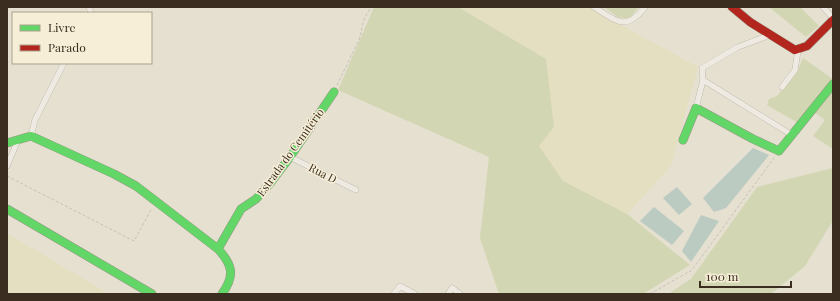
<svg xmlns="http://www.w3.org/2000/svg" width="840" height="301" font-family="'Playfair Display',serif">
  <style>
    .farmland { fill: #e4dfc1 }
    .green { fill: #d3d6b3 }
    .water { fill: #bbcbc1 }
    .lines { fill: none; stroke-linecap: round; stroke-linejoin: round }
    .street-casing { stroke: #aba599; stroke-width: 6 }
    .fast-casing { stroke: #9b9488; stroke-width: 9 }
    .jam-casing { stroke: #9b9488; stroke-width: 9 }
    .path { stroke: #c6c2b9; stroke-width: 1; stroke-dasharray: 3 2; stroke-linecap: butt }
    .street { stroke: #eeeae2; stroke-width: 5.5 }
    .fast { stroke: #63d668; stroke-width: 8 }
    .jam { stroke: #b3261e; stroke-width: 8 }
    .labels { text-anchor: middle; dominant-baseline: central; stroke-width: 3; stroke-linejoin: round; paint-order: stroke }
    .street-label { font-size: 11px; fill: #3b2e20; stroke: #f6eed7 }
  </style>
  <rect width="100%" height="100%" fill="#e5e0d0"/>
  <path class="farmland" d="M 458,7 L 588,7 L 698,67 L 671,166 L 627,214 L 563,181 L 538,146 L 546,59 Z
    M 7,233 L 109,294 L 7,294 Z"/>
  <path class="green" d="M 374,7 L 458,7 L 546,59 L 554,127 L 539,146 L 563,181 L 627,214 L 690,265 L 643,294 L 499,294 L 480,238 L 489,157 L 338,90 Z
    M 604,7 L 639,7 L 629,19 L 618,17 Z
    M 769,7 L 800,7 L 819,26 L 806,37 Z
    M 803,58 L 833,79 L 798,123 L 767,105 L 769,99 L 777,96 L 797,72 Z
    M 833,87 L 833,149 L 813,136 L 825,120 L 814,112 Z
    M 833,168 L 832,222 L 805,266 L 771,294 L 668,294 L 691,279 L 757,187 Z"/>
  <path class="water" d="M 753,148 L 769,155 L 726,208 L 714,212 L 703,198 Z
    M 677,187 L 692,204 L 679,215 L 663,198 Z
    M 654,207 L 684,231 L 672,245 L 640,221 Z
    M 701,215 L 719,221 L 691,262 L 682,251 Z"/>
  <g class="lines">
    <defs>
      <path id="street" d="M 89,7 L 91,13
        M 594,7 C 616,21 626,32 645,7
        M 823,7 L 833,18
        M 703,80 L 792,135
        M 782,87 L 795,70 L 798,50
        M 696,108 L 703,80 L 702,68 L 738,47 L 770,35
        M 31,136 L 35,120 L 64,63
        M 290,157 L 356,190
        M 7,166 L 18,140
        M 394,294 L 400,286 L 415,294
        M 448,294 L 452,288 L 460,294"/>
      <path id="fast" d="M 683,140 L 696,108 L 753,139 L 779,151 L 833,84
        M 7,143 L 31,136 L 114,174 L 136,186 L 218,249 C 233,265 235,276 222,294
        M 7,209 L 152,294
        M 218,249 L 241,209 L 256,199 L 271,182 L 290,157 L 334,92"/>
      <path id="jam" d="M 732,7 L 750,22 L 795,50 L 807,46 L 833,20"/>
    </defs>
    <use href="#street" class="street-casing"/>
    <use href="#fast" class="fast-casing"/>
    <use href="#jam" class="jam-casing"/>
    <path class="path" d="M 337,85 L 359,40 L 364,19 L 371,7
      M 7,176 L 134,241 L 152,208
      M 650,294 L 692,270 L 774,158"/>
    <use href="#street" class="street"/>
    <use href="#fast" class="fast"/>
    <use href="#jam" class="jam"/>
  </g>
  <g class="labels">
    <g class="street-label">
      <text transform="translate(290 152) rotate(-54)">Estrada do Cemitério</text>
      <text transform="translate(323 173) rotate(27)">Rua D</text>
    </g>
  </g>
  <rect width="840" height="301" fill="none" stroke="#3b2e20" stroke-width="16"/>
  <rect x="12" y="12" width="140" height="52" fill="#f6eed7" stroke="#aba18e"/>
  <rect x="20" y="25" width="20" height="6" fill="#63d668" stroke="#aba18e"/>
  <text x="48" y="32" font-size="12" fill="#3b2e20">Livre</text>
  <rect x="20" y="45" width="20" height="6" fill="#b3261e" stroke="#aba18e"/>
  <text x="48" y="52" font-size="12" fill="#3b2e20">Parado</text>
  <path d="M700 281v6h91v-6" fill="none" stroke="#3b2e20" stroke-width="2"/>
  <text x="706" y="281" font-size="12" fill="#3b2e20" stroke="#f6eed7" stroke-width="3" paint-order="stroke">100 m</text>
</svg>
